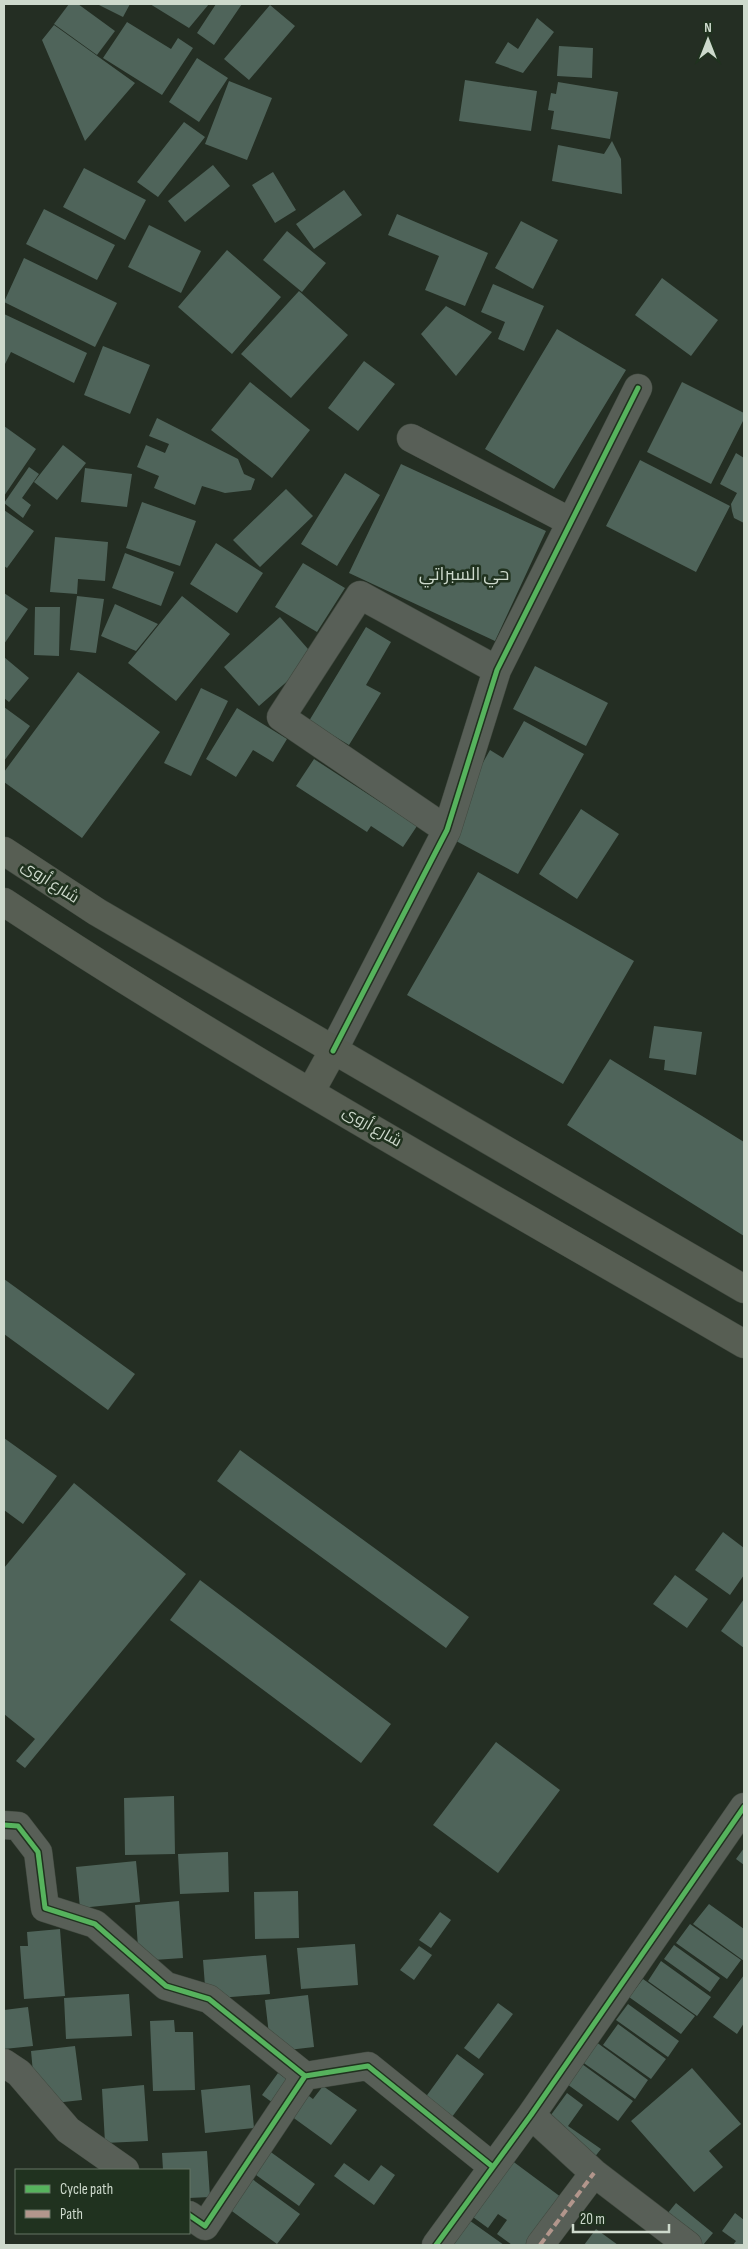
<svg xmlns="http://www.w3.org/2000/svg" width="748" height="2249" font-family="'Sofia Sans Condensed',Cairo,sans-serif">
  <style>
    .building { fill: #4f645a }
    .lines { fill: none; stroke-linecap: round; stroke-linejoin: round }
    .street-casing { stroke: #40493f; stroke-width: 29 }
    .primary-casing { stroke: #40493f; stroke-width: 29 }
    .street { stroke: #585f57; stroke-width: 28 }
    .primary { stroke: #575e53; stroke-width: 28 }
    .quiet { stroke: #b2968c; stroke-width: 4; stroke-dasharray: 8 4; stroke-linecap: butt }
    .cycleway-casing { stroke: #20321f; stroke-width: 8 }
    .cycleway { stroke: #56b35d; stroke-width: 5 }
    .labels { text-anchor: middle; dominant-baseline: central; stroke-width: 5; stroke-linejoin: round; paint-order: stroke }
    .street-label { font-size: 16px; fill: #cdd9cc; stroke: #20321f }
    .neighbourhood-label { font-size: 18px; fill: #cdd9cc; stroke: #20321f }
  </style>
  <rect width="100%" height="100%" fill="#242e23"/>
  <path class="building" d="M 69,4 L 78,4 L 115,31 L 97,55 L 54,24 Z
    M 97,4 L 130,4 L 123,17 Z
    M 150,4 L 209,4 L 189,28 Z
    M 216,4 L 242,4 L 214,45 L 197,33 Z
    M 270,5 L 295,26 L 249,80 L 224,59 Z
    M 537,18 L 554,32 L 523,73 L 495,63 L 508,42 L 518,49 Z
    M 127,22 L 171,49 L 178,38 L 193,48 L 162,95 L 103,58 Z
    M 54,25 L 135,83 L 85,141 L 42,40 Z
    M 559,46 L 593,48 L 592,78 L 557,76 Z
    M 197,58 L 228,78 L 199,122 L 169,102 Z
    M 465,80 L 537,91 L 531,131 L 459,121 Z
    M 229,81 L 272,98 L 247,160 L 205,144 Z
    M 558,82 L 618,92 L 610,139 L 551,129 L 554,111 L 548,110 L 551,93 L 556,94 Z
    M 184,122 L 205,137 L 158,197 L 137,182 Z
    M 612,141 L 621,159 L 622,194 L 552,181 L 558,145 L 604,154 Z
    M 213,165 L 230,186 L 185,222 L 168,201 Z
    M 84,168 L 146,200 L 125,240 L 63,207 Z
    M 273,172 L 296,210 L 275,223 L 252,185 Z
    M 344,190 L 362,215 L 314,249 L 296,224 Z
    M 44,209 L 115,245 L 97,280 L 26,244 Z
    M 397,214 L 488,253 L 465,306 L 425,290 L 439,256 L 388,235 Z
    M 521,221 L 558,240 L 533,289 L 495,268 Z
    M 149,225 L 201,251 L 181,293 L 128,267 Z
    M 287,231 L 326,263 L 302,292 L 263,260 Z
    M 227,250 L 281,297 L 232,354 L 178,307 Z
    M 24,258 L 117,303 L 95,347 L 4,302 Z
    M 662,278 L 718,320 L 691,356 L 635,315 Z
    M 493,284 L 544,306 L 524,351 L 498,339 L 505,322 L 481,312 Z
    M 299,291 L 348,335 L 291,398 L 241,354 Z
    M 446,306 L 492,332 L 456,376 L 421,334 Z
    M 4,314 L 87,353 L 74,383 L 11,352 L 4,366 Z
    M 557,329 L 626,370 L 554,489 L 485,449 Z
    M 103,346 L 150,365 L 130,414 L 84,395 Z
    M 364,361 L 395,384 L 358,431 L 328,408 Z
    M 250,382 L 310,430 L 272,478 L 211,430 Z
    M 682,382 L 744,413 L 744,419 L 711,484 L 647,452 Z
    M 157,418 L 238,459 L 244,474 L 255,479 L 251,490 L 225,493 L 202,486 L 195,505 L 154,488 L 159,476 L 137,467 L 146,445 L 165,453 L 169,444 L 149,436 Z
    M 4,426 L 36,449 L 4,496 Z
    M 63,445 L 86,463 L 57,500 L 34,482 Z
    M 736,453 L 744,458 L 744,523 L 734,518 L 732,511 L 731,504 L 737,493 L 720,484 Z
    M 640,460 L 730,506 L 696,572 L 606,526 Z
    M 401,464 L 546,531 L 495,641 L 349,573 Z
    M 29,467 L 39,474 L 22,498 L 31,505 L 23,518 L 4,503 Z
    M 85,468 L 132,474 L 127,507 L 81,502 Z
    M 345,473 L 380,495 L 337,566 L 301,544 Z
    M 286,489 L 313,516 L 260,567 L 233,540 Z
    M 142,502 L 196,521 L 180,566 L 126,548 Z
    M 4,510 L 34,531 L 7,568 L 4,566 Z
    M 55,537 L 108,542 L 105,581 L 78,579 L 77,594 L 50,592 Z
    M 216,543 L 263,573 L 237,613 L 190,584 Z
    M 125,553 L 174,572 L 161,606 L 112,588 Z
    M 303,563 L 345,588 L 317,632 L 275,607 Z
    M 4,593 L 28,609 L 4,644 Z
    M 77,596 L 104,599 L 96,653 L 70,650 Z
    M 182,596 L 230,634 L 176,701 L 128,663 Z
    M 115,604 L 158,624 L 136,651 L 101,636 Z
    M 35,607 L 60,607 L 59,656 L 34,655 Z
    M 280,617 L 315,657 L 259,706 L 224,667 Z
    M 366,627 L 391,642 L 366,685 L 381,693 L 349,745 L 309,721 Z
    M 4,657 L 29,678 L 9,702 L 4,698 Z
    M 535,666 L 608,703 L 586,746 L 513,709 Z
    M 78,672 L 160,732 L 82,838 L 4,782 L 4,772 Z
    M 201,688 L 228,701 L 191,776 L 164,763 Z
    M 4,707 L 30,726 L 4,761 Z
    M 237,708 L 287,739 L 273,762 L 253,750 L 236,777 L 206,759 Z
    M 524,721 L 584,754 L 518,874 L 443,834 L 490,750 L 503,758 Z
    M 314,759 L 417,826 L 403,847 L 371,826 L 367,832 L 296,786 Z
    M 581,809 L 619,834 L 577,899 L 539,874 Z
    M 478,872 L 634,961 L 563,1084 L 407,995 Z
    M 654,1026 L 702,1032 L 696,1075 L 664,1070 L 665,1060 L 649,1058 Z
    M 610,1059 L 744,1142 L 744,1236 L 567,1125 Z
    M 4,1279 L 135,1374 L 108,1410 L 4,1334 Z
    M 4,1438 L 57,1476 L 23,1524 L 4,1510 Z
    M 240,1450 L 469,1617 L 446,1648 L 217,1481 Z
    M 74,1483 L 186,1574 L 25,1768 L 16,1761 L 35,1739 L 4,1714 L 4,1568 Z
    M 723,1532 L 744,1548 L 744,1575 L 730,1595 L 695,1570 Z
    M 675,1575 L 708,1599 L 687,1628 L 653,1604 Z
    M 200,1580 L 391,1724 L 361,1763 L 170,1620 Z
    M 744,1599 L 744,1648 L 721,1631 Z
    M 496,1742 L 560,1790 L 498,1873 L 433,1825 Z
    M 174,1796 L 175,1854 L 125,1855 L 124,1798 Z
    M 744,1848 L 744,1865 L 736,1859 Z
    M 228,1852 L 229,1892 L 180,1894 L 178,1854 Z
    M 136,1861 L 140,1902 L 80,1908 L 76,1867 Z
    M 298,1891 L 299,1938 L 255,1939 L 254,1892 Z
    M 179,1901 L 183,1958 L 139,1961 L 135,1905 Z
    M 709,1904 L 744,1929 L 744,1961 L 693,1924 Z
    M 440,1912 L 451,1920 L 431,1948 L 419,1940 Z
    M 690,1924 L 741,1960 L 727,1979 L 676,1943 Z
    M 60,1929 L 65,1996 L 24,1999 L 20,1946 L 28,1946 L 27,1932 Z
    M 355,1944 L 358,1985 L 301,1989 L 297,1948 Z
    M 674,1945 L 720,1978 L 710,1992 L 664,1959 Z
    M 419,1946 L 432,1955 L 414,1980 L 400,1970 Z
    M 266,1955 L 270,1994 L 206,1999 L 203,1960 Z
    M 661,1961 L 711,1997 L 697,2016 L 648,1981 Z
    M 744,1975 L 744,2023 L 737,2034 L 713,2017 Z
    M 643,1979 L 695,2016 L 681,2034 L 629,1997 Z
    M 129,1994 L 132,2036 L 66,2039 L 64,1998 Z
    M 308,1995 L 314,2047 L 271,2052 L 265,2000 Z
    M 498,2003 L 513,2014 L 479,2059 L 464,2048 Z
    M 628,2004 L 679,2041 L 668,2057 L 616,2020 Z
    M 28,2007 L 33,2046 L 4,2049 L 4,2010 Z
    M 174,2020 L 175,2032 L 193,2032 L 195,2090 L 153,2091 L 150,2021 Z
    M 618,2024 L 666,2059 L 651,2079 L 603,2045 Z
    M 592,2039 L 648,2080 L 635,2099 L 578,2059 Z
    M 75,2046 L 82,2100 L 36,2105 L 31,2051 Z
    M 457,2054 L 484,2074 L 449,2121 L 422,2102 Z
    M 582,2064 L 633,2101 L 618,2121 L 567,2084 Z
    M 692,2068 L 741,2124 L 709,2151 L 723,2167 L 694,2192 L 631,2121 Z
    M 278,2073 L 313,2099 L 323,2086 L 357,2110 L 331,2145 L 262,2095 Z
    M 144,2085 L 148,2141 L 105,2143 L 102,2089 Z
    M 250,2085 L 254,2128 L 205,2133 L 201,2090 Z
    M 567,2093 L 583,2105 L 568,2126 L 601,2149 L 586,2168 L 537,2134 Z
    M 261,2145 L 315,2184 L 299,2206 L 245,2167 Z
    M 207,2151 L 210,2197 L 189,2198 L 189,2170 L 163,2170 L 162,2153 Z
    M 503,2154 L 573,2206 L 544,2245 L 512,2245 L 497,2234 L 507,2220 L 498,2214 L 488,2228 L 462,2209 Z
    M 344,2163 L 369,2181 L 381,2165 L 395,2175 L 374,2205 L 334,2176 Z
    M 248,2176 L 300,2214 L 277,2244 L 225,2206 Z
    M 676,2203 L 713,2233 L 703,2245 L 686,2245 L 659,2224 Z
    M 735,2213 L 744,2220 L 744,2245 L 733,2245 L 736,2241 L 722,2231 Z
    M 466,2218 L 504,2245 L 452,2245 Z
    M 596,2229 L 618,2245 L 584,2245 Z"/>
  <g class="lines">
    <defs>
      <path id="street" d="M 411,438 L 571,522
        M 447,830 L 281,717 L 360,595 L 497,670
        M 333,1051 L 447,830 L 497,670 L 638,388
        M 4,1825 L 18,1826 L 38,1852 L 45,1908 L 95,1924 L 166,1986 L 209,1999 L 305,2076
        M 4,2063 L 19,2073 L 68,2130 L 125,2170
        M 531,2115 L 594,2173 L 688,2245
        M 189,2215 L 205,2226 L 305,2076 L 368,2066 L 493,2167
        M 436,2245 L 531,2115 L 744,1807
        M 540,2245 L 594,2173"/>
      <path id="primary" d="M 4,851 L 97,912 L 744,1289
        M 4,902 C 243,1060 496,1199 744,1344
        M 311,1091 L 333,1051"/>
    </defs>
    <use href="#street" class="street-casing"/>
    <use href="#primary" class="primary-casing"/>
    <use href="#street" class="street"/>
    <use href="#primary" class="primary"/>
    <path class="quiet" d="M 540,2245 L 594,2173"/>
    <defs>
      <path id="cycleway" d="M 333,1051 L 447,830 L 497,670 L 638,388
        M 4,1825 L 18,1826 L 38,1852 L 45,1908 L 95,1924 L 166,1986 L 209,1999 L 305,2076
        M 189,2215 L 205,2226 L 305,2076 L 368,2066 L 493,2167
        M 436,2245 L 531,2115 L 744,1807"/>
    </defs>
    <use href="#cycleway" class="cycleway-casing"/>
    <use href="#cycleway" class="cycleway"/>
  </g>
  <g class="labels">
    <g class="street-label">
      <text transform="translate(50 882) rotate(33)">شارع أروى</text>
      <text transform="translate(372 1127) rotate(30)">شارع أروى</text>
    </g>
    <g class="neighbourhood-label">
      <text x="464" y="574">حي السبراتي</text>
    </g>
  </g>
  <rect width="748" height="2249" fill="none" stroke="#cdd9cc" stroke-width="10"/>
  <rect x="15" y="2169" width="175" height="65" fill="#20321f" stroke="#657564"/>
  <rect x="25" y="2185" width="25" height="8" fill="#56b35d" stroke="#657564"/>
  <text x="60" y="2194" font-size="15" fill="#cdd9cc">Cycle path</text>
  <rect x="25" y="2210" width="25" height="8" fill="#b2968c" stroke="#657564"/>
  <text x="60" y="2219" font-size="15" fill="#cdd9cc">Path</text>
  <g transform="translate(708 40)" stroke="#20321f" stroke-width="4" paint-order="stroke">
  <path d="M0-4L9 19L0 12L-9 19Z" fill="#cdd9cc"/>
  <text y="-8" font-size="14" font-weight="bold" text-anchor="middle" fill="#cdd9cc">N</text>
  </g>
  <path d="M573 2224v8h96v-8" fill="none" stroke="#cdd9cc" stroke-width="2.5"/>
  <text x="580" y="2224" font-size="15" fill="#cdd9cc" stroke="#20321f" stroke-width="4" paint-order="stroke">20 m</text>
</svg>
